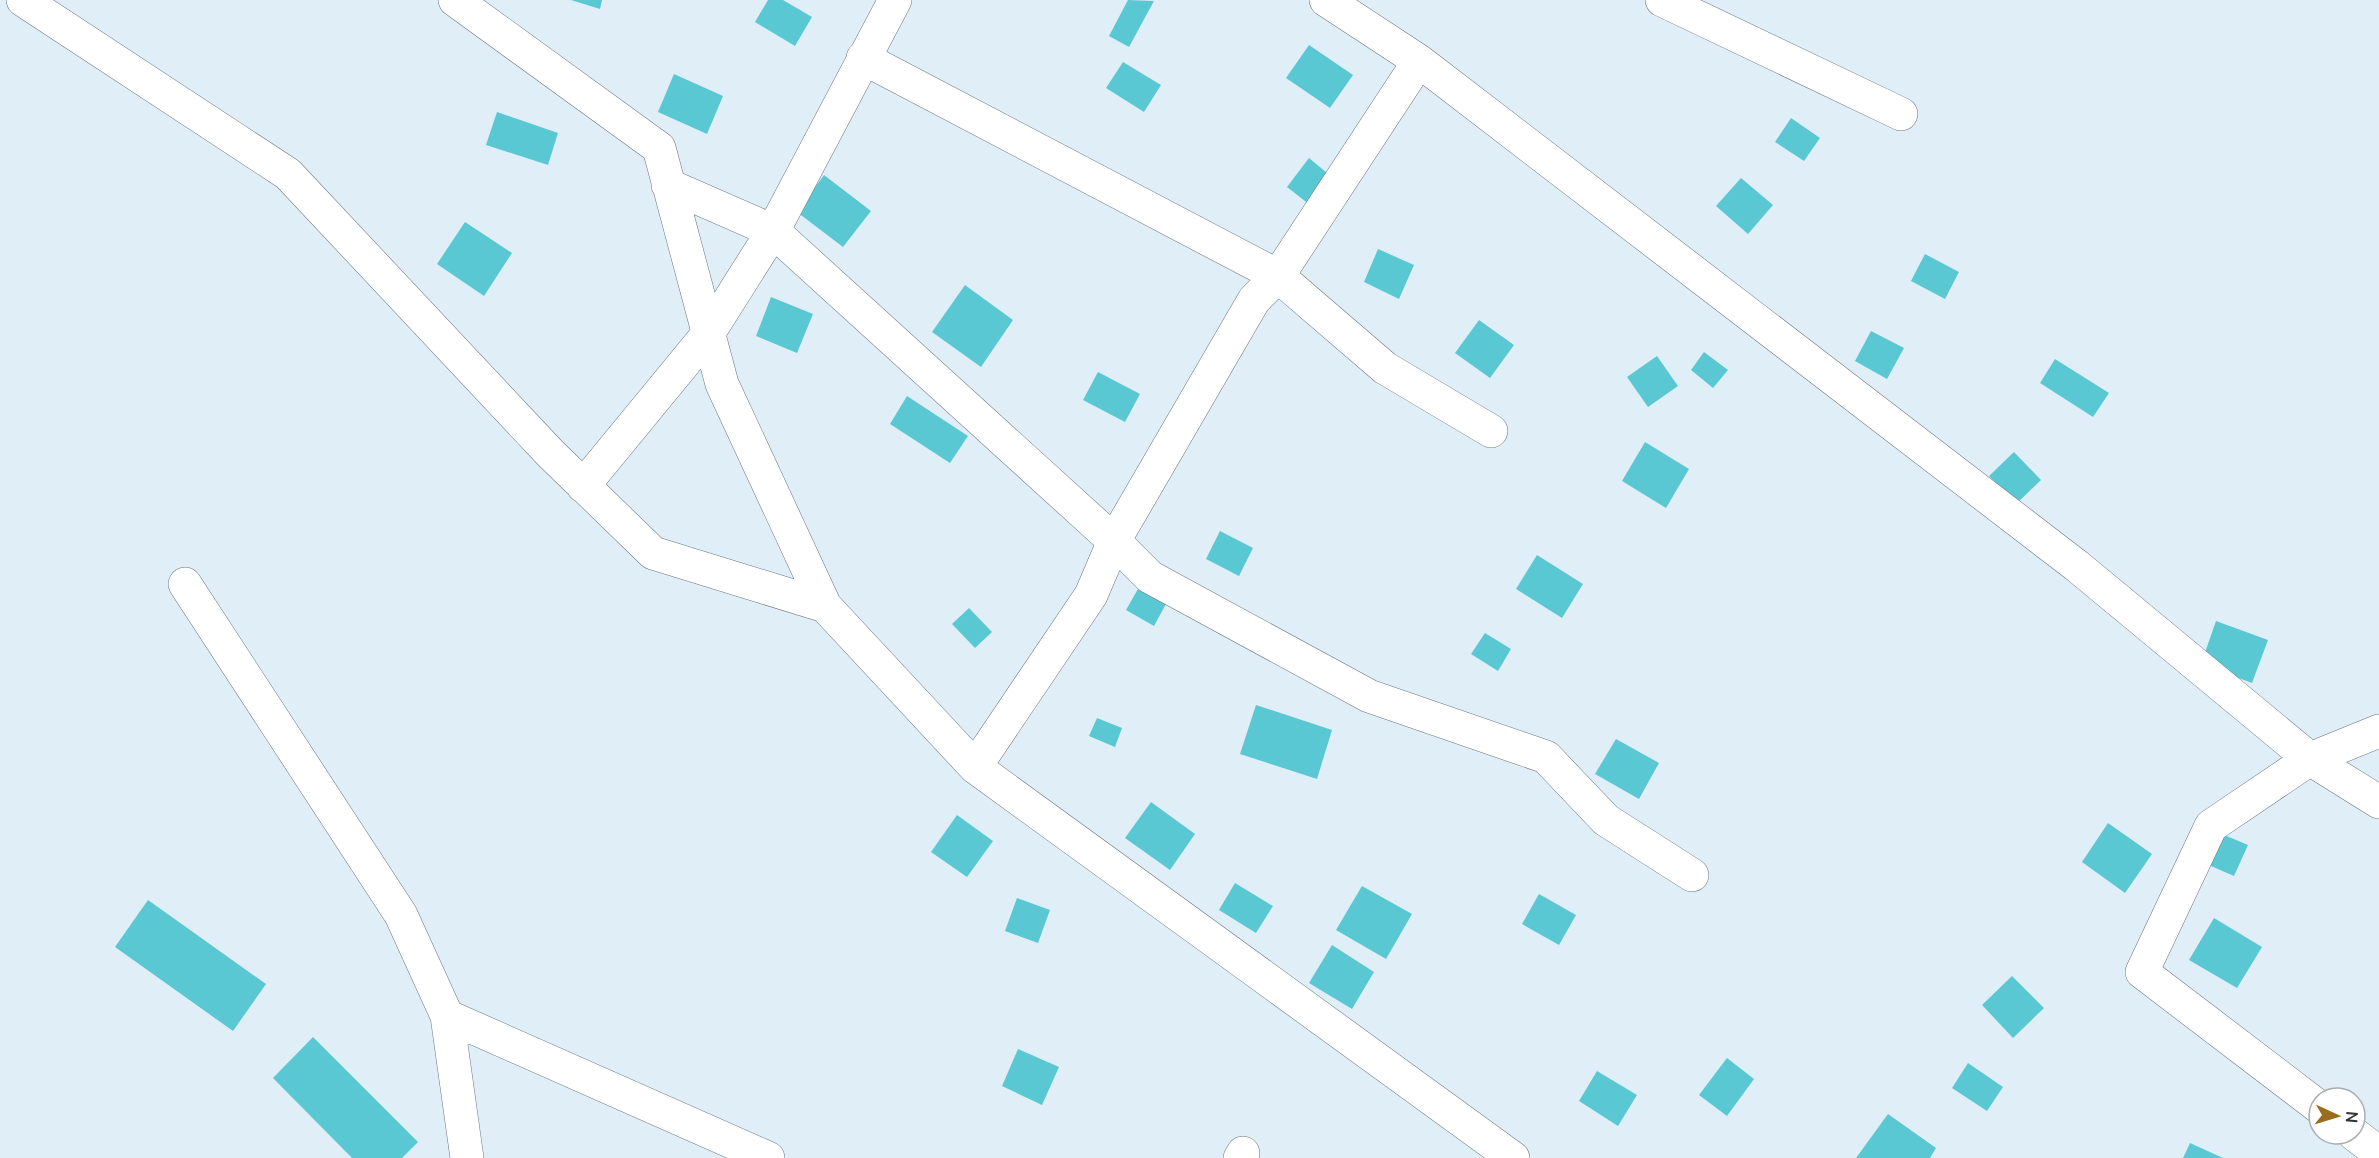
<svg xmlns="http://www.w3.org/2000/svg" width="2379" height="1158" font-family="Manrope,sans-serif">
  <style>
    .building { fill: #5ac8d3 }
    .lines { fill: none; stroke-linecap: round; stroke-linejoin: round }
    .street-casing { stroke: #6a767e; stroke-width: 34 }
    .street { stroke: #fff; stroke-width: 33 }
  </style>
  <rect width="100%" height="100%" fill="#e0eef8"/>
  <path class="building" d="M 571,0 L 602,0 L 600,9 Z
    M 768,0 L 783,0 L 812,17 L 795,46 L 755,22 Z
    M 1128,0 L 1154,1 L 1129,47 L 1109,36 Z
    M 1309,45 L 1353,75 L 1330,108 L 1286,78 Z
    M 1123,62 L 1161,85 L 1144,112 L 1106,88 Z
    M 674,74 L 723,96 L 707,134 L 658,112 Z
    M 497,112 L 558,133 L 548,165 L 486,145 Z
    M 1791,118 L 1820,138 L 1804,161 L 1775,142 Z
    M 1309,158 L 1332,177 L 1310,205 L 1287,187 Z
    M 824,175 L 871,211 L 843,247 L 797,212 Z
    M 1741,178 L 1773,205 L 1748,234 L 1716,206 Z
    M 465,222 L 512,253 L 484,296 L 437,264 Z
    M 1378,249 L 1414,265 L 1399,299 L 1364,282 Z
    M 1925,254 L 1959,272 L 1945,299 L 1911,281 Z
    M 965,285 L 1013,320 L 981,367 L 932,332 Z
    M 771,297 L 813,314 L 797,353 L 756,336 Z
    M 1479,320 L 1514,345 L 1490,378 L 1455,353 Z
    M 1871,331 L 1904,348 L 1887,379 L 1855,361 Z
    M 1704,352 L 1728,370 L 1713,388 L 1691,370 Z
    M 1657,356 L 1678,386 L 1648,407 L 1627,377 Z
    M 2055,359 L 2109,393 L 2093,417 L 2040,383 Z
    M 1098,372 L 1140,394 L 1125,422 L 1083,400 Z
    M 907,396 L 968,436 L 950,463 L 890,424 Z
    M 1645,442 L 1689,469 L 1666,508 L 1622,481 Z
    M 2014,452 L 2041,480 L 2016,504 L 1989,476 Z
    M 1220,531 L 1253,548 L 1239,576 L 1206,559 Z
    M 1537,555 L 1583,584 L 1562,618 L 1516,589 Z
    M 1138,589 L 1166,604 L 1154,626 L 1126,610 Z
    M 969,608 L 992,632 L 975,648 L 952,624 Z
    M 2216,621 L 2268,640 L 2252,683 L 2201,664 Z
    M 1485,633 L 1511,649 L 1498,671 L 1471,654 Z
    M 1256,705 L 1332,730 L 1317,779 L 1240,754 Z
    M 1097,718 L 1122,728 L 1115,747 L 1089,736 Z
    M 1616,739 L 1659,763 L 1639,799 L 1595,774 Z
    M 1151,802 L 1195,834 L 1170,870 L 1125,838 Z
    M 957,815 L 993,841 L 967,877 L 931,852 Z
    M 2108,823 L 2152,854 L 2125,893 L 2082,862 Z
    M 2217,832 L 2248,845 L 2234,876 L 2204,863 Z
    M 1235,883 L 1273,906 L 1256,933 L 1219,910 Z
    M 1362,886 L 1412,914 L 1386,959 L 1336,930 Z
    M 1539,894 L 1576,915 L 1559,945 L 1522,924 Z
    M 1017,898 L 1050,910 L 1038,943 L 1005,931 Z
    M 148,900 L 266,984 L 233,1031 L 115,947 Z
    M 2214,918 L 2262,947 L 2237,988 L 2189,960 Z
    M 1332,945 L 1374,972 L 1352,1009 L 1309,983 Z
    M 2012,976 L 2044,1008 L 2013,1038 L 1982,1005 Z
    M 313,1037 L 418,1142 L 402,1158 L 352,1158 L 273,1078 Z
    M 1018,1049 L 1059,1067 L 1042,1105 L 1002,1086 Z
    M 1727,1058 L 1754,1079 L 1727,1116 L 1699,1095 Z
    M 1968,1063 L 2003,1087 L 1987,1111 L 1952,1088 Z
    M 1597,1071 L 1637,1095 L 1618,1126 L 1579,1101 Z
    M 1888,1114 L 1936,1148 L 1930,1158 L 1856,1158 Z
    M 2190,1143 L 2223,1158 L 2183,1158 Z"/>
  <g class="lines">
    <defs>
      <path id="street" d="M 23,0 L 288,174 L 550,453 L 653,553 L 825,606
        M 455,0 L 659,148 L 722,384 L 825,606 L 975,767 L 1513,1158
        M 1662,0 L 1901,114
        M 863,58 L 1278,276 L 1385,368 L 1491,431
        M 1419,61 L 2077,566 L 2310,759 L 2379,802
        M 668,185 L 773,231 L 1114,541 L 1150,577 L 1369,696 L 1546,757 L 1606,820 L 1692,875
        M 583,486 L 708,334 L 773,231 L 895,0
        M 185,584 L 401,915 L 447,1016 L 467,1158
        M 975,767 L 1091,595 L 1114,541 L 1254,300 L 1278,276 L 1419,61 L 1326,0
        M 447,1016 L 768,1158
        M 2319,1107 L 2142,972 L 2211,826 L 2310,759 L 2379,731
        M 2354,1134 L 2379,1153
        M 1240,1158 L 1243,1153"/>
    </defs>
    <use href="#street" class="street-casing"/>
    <use href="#street" class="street"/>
  </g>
  <g transform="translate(2337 1116) rotate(94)"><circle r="28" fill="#ffffff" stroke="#abadaf" stroke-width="1.5"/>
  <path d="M0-4.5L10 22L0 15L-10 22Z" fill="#9c6c1e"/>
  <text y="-9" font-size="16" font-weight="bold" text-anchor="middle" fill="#2d3336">N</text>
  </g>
</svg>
